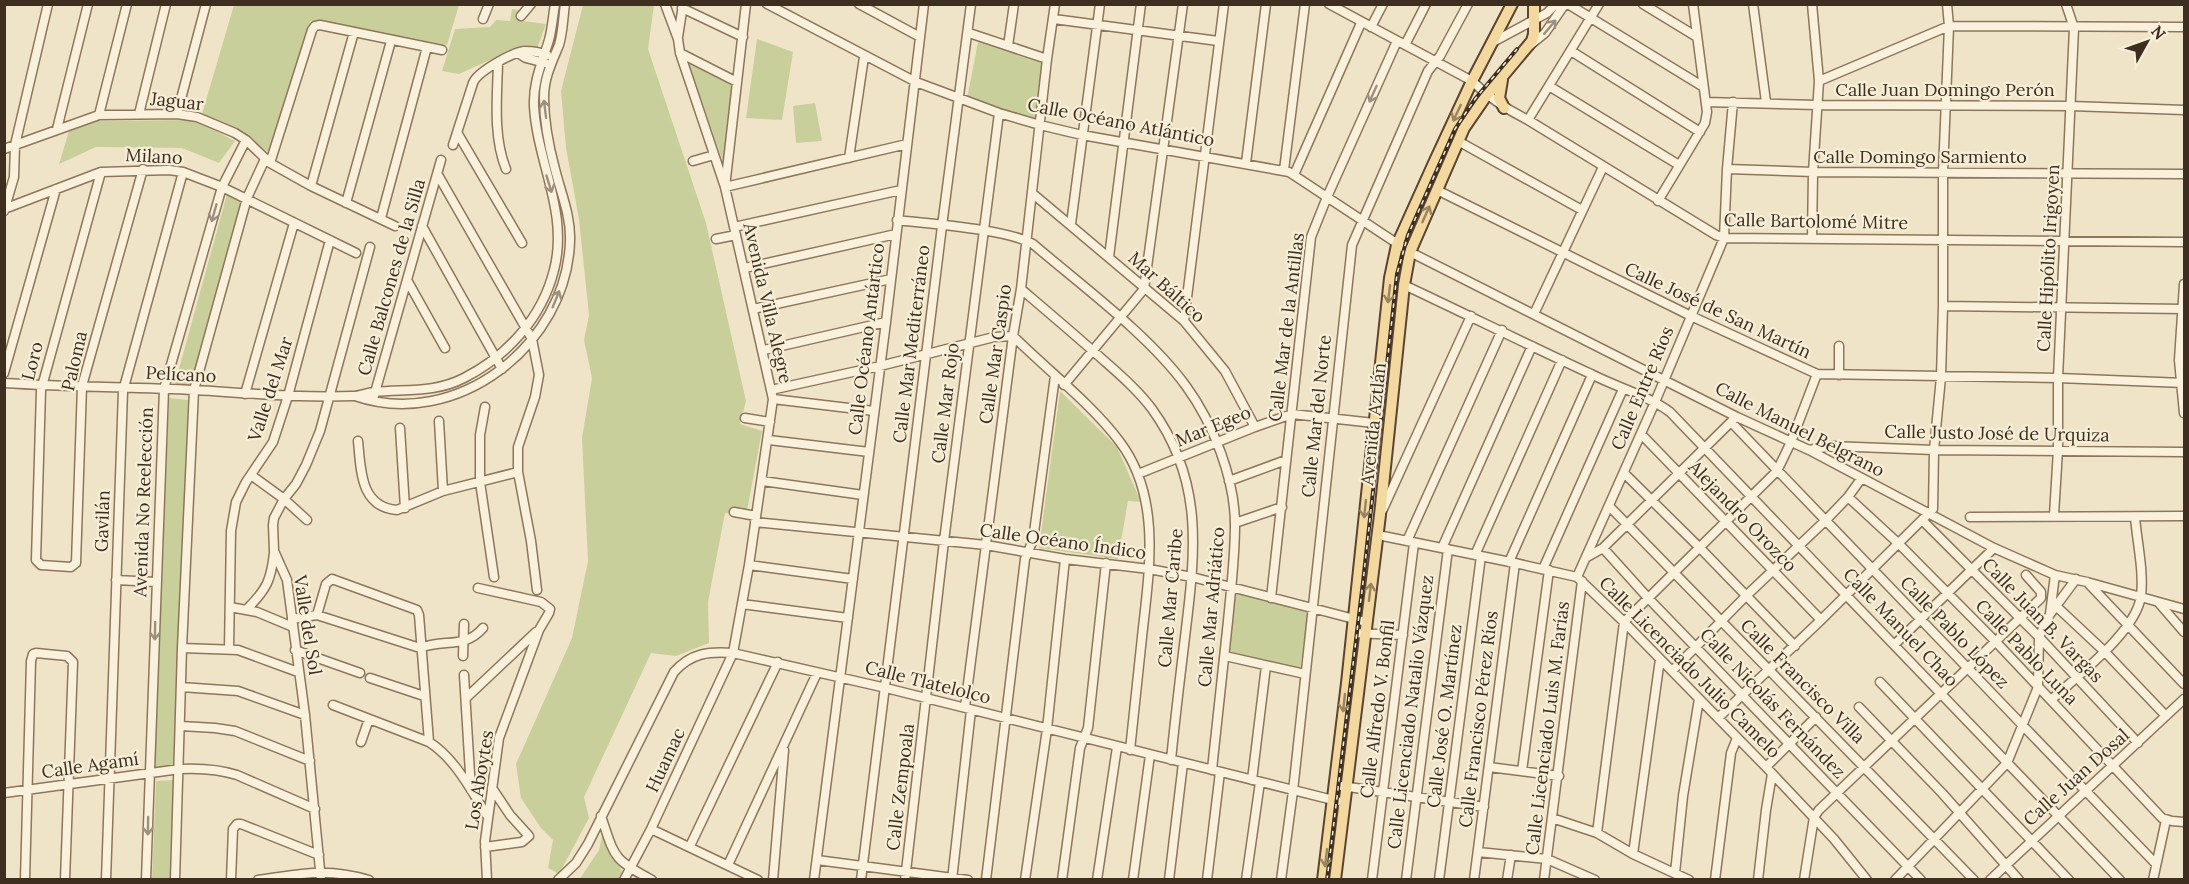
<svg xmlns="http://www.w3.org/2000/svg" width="2189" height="884" font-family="Lora,serif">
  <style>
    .green { fill: #c9cf9b }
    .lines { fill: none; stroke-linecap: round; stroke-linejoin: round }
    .minor-casing { stroke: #8d765c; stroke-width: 11 }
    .major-casing { stroke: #5b4430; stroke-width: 14 }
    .minor { stroke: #faf1dc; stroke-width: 8 }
    .major { stroke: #f3d9a0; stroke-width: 10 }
    .rail-casing { stroke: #3d2e20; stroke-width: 4 }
    .rail { stroke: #f7eed8; stroke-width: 1.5; stroke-dasharray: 4.5; stroke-linecap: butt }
    .oneway { stroke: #9c907e }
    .oneway2 { stroke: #988460 }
    .labels { text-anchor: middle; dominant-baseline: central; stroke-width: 4.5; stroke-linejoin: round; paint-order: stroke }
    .street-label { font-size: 18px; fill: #3d2e20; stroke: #f7eed8 }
  </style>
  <rect width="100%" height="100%" fill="#f0e4c8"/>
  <path class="green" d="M 234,5 L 459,5 L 447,45 L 311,21 L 273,152 L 266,151 L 243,132 L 202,114 Z
    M 583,5 L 654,5 L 648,49 L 706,223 L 746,401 L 740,424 L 762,431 L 746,516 L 725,513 L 708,602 L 709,643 L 676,656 L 651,653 L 584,797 L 589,818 L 559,874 L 548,868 L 553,840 L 541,828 L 521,798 L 516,764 L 572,638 L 588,561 L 582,438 L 592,378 L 584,340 L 589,315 L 579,219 L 566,148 L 561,91 Z
    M 512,9 L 519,10 L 517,13 L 517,20 L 546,24 L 537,49 L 523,45 L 459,74 L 442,71 L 455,29 L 490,27 L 496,20 L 510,21 Z
    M 757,39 L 793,52 L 782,120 L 746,118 Z
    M 978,42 L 1044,64 L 1038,122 L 967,99 Z
    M 689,64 L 735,87 L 726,171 Z
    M 815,103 L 822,141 L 796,143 L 793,106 Z
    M 194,120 L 235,141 L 219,163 L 182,148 L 96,147 L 59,164 L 69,131 L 98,121 Z
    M 227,194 L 243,199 L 190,389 L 174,387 Z
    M 1060,391 L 1117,447 L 1141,502 L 1128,501 L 1118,559 L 1039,548 Z
    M 169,398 L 188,400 L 174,768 L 155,770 Z
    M 1233,592 L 1309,612 L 1300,669 L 1227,651 Z
    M 174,780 L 170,879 L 152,880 L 156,781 Z
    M 603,832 L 622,872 L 618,879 L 579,880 L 599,850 Z"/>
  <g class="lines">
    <defs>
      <path id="minor" d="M 746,4 L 725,187 L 907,144
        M 767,4 L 916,82 L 999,113 L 1040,125 L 1082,135 L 1289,172 L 1410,252 L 1737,417 L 1809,450 L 1994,548 L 2055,575 L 2087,582 L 2184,609
        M 859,4 L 920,37
        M 1329,4 L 1472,81 C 1489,98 1506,109 1528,120 L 1716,235 L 1724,238 L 2184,242
        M 1568,4 L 1702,86
        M 1643,4 L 1697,37
        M 1753,4 L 1766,102
        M 682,8 L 743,37
        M 521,16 L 531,4
        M 483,19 L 489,4
        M 1054,19 L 1218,41
        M 1371,27 L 1383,4
        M 969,33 L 1047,59
        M 678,37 L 683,5
        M 1493,42 L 1547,13 L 1556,4
        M 1405,45 L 1426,4
        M 1008,46 L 1014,4
        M 1529,46 L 1545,33 L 1565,4
        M 1571,51 L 1700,132
        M 518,53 L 526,58 L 545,63
        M 680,53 L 737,82
        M 498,64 C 497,98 493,137 506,169
        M 1819,81 L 1949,26 L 2184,27
        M 1549,86 L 1679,165
        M 1706,102 L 1817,105 L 2071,106 L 2184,110
        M 139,114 L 166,4
        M 177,114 L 206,4
        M 99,115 L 127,4
        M 1528,120 L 1599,4
        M 57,129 L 88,4
        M 458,134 L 522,243
        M 1458,141 L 1582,210
        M 453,145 L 473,83 C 477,72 511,53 524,51 C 531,51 540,52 547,55
        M 4,149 L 99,115 L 177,114 L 197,117 L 235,133 L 246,140 L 270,163 L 311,186 L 395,226
        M 849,158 L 864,57
        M 693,161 L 714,155
        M 270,163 L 312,30 L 315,26 L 320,25 L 442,50
        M 1246,163 L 1266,4
        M 1727,169 L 1813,172 L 2184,174
        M 1284,170 L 1305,4
        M 101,172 L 41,390 L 36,560 L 41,565 L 71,567 L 76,563 L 82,386 L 143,169
        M 438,175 L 532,339 L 539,375 L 535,397 L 518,447 L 518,472 L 531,541 L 537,590
        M 1294,175 L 1361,23
        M 311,186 L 354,32
        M 1437,190 L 1691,316 L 1817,374 L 2058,378 L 2184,383
        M 1032,193 L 1184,321 L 1225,371 L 1255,427
        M 1658,201 L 1705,123 L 1707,112 L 1693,4
        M 346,203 L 391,41
        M 4,209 L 101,172 L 169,170 L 183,172 L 222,187 L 356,253
        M 4,211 L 14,177 L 15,145 L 48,4
        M 381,218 L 427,47
        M 897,220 C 931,224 1006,229 1033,244 C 1082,286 1149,335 1186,386 C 1213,423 1235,479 1235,525 C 1235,557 1231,589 1228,621 C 1223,670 1217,720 1212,770
        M 1071,224 L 1100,4
        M 422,226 L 502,369
        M 734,227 L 901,190
        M 716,239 L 736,235
        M 1812,239 L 1813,172 L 1819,81 L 1812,4
        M 1109,257 L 1141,4
        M 745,268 L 896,234
        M 407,280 L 445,348
        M 2184,284 L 2179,360 L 2184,413
        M 1404,285 C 1466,314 1528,345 1591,374 C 1616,387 1647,395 1670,412 L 2120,880
        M 1021,289 C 1048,312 1074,334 1101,358 C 1119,374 1138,390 1152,409 C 1205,482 1195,554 1185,637 C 1180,678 1175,719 1171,760
        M 1943,306 L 2184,309
        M 753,309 L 891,279
        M 1534,314 L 1603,167
        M 1184,321 L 1224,4
        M 1839,346 L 1839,375
        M 764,350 L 886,322
        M 4,373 L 56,189
        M 4,383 C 68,387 131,387 195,390 C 247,393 300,398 353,396 C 360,396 368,392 375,392 C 406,389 435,393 464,378 C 507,356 542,318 554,270 C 569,213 537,162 534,106 C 533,81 542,63 549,40 C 552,29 553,16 555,4
        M 1064,385 L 1144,289 L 1183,4
        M 771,390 L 880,366 L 994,337 L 1013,336 C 1046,369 1093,405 1120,442 C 1162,498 1149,572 1142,637 C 1138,675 1134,712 1130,750
        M 245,394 L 294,223
        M 355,396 C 456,431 567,345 570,241 C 571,216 561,193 555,169 C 549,147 544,121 544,97 C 544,78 552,62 559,45 C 563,32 563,18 565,4
        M 374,396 L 441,160
        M 773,399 L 874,411
        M 485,407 L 480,435 L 480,482 L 494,577
        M 745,418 L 770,422
        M 439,421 L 443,491
        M 1731,422 L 2156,864
        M 400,428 L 405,508
        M 1641,434 L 1821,620
        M 769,440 L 869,452
        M 358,441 C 361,470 360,507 397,510 L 443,491 L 518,472
        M 1809,450 L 1831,446 L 1934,450 L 2184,452
        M 1624,473 L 1700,548 L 1795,646
        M 1138,474 L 1255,427 L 1292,414 L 1374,423
        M 251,475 L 284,499 L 307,520
        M 762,481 L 863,495
        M 1229,481 L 1286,460
        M 1848,497 L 1899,544 L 1996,642 L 2162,818 L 2172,821 L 2184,822
        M 1609,506 L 1974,880
        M 1383,509 L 1471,316
        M 734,512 L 756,516
        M 2054,515 L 2058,450 L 2058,378 L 2074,28 L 2066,4
        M 1970,517 L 2184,516
        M 1923,521 L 2039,637 L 2138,743
        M 755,522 L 986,545 L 1065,559 L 1149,569 L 1192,577 L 1366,622
        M 1235,523 L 1282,507
        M 1378,535 L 1515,563 L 1577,577 L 1624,622 L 1766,767 L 1834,839 L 1867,880
        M 1407,541 L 1502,330
        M 1442,548 L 1532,346
        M 1603,548 L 1649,599 L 1921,880
        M 1475,555 L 1562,360
        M 1587,557 L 1603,548 L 1735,418
        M 1509,562 L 1592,375
        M 749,565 L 853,579
        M 1543,569 L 1623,389
        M 1577,577 L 1655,402 L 1724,238 L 1727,169 L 1733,102
        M 116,580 L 156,582
        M 2087,582 L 2184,684
        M 478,588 L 541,602 L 550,609 L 549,613 L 539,630 L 499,738 L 485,841 L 487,880
        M 1271,598 L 1311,237 L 1327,197 L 1397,41
        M 2158,602 L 2184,632
        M 742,604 L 848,618
        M 2056,606 L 2076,579
        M 230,607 L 257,612 L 293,627
        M 247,609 C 267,589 271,580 274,553
        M 2051,613 L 2056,606 L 2104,651 L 2166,716
        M 317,615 L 326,584 L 332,579 L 417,610 L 419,615 L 429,742
        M 292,619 L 317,615 L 420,648 C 444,638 464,650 483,628
        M 1352,633 L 1403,635
        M 1894,645 L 1994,548
        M 182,648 L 238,650 L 298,672
        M 229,649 L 231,531 L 236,502 L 246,482 L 273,442 L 288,396 L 330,240
        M 295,650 L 360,673
        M 463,656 L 464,624
        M 1225,656 L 1305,674
        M 1672,671 L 1747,595 L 1826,520 L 1848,497 L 1861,479
        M 464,675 L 471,790
        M 370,678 L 424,696
        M 1880,682 L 2069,880
        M 181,687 L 238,691 L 305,715
        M 466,698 L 536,632
        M 2051,700 C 2077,676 2136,632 2141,596 C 2144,571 2137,542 2135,517
        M 333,705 L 429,742 C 455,758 472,792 488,817
        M 965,707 L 1013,336 L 1021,289 L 1047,59 L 1055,4
        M 1859,707 L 1942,793 L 2019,880
        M 1718,718 L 1821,620 L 1933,509 L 1934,450 L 1941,377 L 1943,306 L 1943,172 L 1949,26 L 1947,4
        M 181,726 L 215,728 L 235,731 L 310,761
        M 361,742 L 369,719
        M 1489,767 L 1559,776
        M 1766,767 L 1816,717
        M 1522,771 L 1549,570
        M 1252,780 L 1266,666
        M 1342,786 L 1484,807
        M 4,793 L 180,769 C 200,768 218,769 237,775 L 315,809
        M 601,816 C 615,857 612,859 652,880
        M 1552,818 L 1597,833 L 1633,854 L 1689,880
        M 651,829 L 758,880
        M 1597,833 L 1624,622 L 1777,471 L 1791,442 L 1817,374
        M 690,846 L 778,662
        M 485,847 L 522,842 L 529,836 L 510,815 L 492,788
        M 1478,852 L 1547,859 L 1595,880
        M 1633,854 L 1660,659
        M 817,860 L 968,880
        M 728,865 L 817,673
        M 1675,873 L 1683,796 L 1699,699
        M 25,880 L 31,661 L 33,654 L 36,653 L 67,656 L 73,662 L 65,880
        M 106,880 L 123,391 L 183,172
        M 146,880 L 164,389 L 222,187 L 246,140
        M 175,880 L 182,648 L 194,390 L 247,198 L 265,159
        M 231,880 L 233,829 L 237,824 L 241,824 L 319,855
        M 258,880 C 301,874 326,867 369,880
        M 321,880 L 305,715 L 287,580 L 274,551 L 273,525 L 274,518 L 284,499 L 296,484 L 306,465 L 320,431 L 370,247
        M 558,880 L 576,863 L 588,844 L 674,672 C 691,653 709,651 733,653 L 886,688 L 1337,801
        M 624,880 L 651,829 L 733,653 L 749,565 L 773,399 L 725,187 L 680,53 L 678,39 L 665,4
        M 773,880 L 784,750
        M 814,880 L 886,322 L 924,4
        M 861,880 L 942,226 L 971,4
        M 905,880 L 944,541 L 999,113
        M 952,880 L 971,710
        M 986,880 L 1025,559 L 1033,540 L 1055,376
        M 1025,880 L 1047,729 L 1065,559
        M 1062,880 L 1080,748 L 1088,728 L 1106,563
        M 1097,880 L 1117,747
        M 1133,880 L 1150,755
        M 1169,880 L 1183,763
        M 1207,880 L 1220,772
        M 1246,880 L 1260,782
        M 1281,880 L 1293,791 L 1352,245 L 1428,71 L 1440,56 L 1468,4
        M 1372,880 L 1414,543
        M 1406,880 L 1448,549
        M 1439,880 L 1481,556
        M 1474,880 L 1515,563
        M 1507,880 L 1511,855
        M 1544,880 L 1582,581
        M 1715,880 L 1731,753 L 1737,738
        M 1758,880 L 1766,810 L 1772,774
        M 1804,880 L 1814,817 L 1819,810 L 2041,598 L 2041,592 L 2026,575
        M 1895,880 L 2007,763 L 2038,687 L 2039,637 L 2050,614 L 2055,575
        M 1990,880 L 2184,699
        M 2153,880 L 2166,820"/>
      <path id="major" d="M 1502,80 L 1499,98 L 1504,108
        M 1323,880 L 1347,683 L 1390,278 L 1397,245 L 1433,165 L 1472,81 L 1512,4
        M 1335,880 L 1380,515 L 1404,285 L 1410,252 L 1464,128 L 1486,96 L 1532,41 L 1534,34 L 1534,4"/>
    </defs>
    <use href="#minor" class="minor-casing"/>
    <use href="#major" class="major-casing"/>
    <use href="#minor" class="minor"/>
    <use href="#major" class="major"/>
    <defs>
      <path id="rail" d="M 1327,880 L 1363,582 L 1397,274 L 1408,235 L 1455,129 L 1475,99 L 1517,49"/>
    </defs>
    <use href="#rail" class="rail-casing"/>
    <use href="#rail" class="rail"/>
  </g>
  <defs><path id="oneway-shaft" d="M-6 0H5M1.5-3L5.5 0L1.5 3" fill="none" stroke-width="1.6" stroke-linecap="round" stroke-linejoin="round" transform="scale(1.5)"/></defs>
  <g class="oneway">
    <use href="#oneway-shaft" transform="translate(1550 27) rotate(-50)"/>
    <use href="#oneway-shaft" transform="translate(1373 94) rotate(114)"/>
    <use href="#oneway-shaft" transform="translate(545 109) rotate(-97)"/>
    <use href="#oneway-shaft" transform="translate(549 184) rotate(73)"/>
    <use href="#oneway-shaft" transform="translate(214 213) rotate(106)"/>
    <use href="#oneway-shaft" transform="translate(556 299) rotate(-68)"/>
    <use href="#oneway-shaft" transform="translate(155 631) rotate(91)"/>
    <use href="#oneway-shaft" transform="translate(148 826) rotate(91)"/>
  </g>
  <g class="oneway2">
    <use href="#oneway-shaft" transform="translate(1457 113) rotate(115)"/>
    <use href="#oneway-shaft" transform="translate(1426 214) rotate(-66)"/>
    <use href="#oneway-shaft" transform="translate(1389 294) rotate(97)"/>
    <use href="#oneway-shaft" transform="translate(1365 509) rotate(96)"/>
    <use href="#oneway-shaft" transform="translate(1370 592) rotate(-83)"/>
    <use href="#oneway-shaft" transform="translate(1344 703) rotate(96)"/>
    <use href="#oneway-shaft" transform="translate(1326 858) rotate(97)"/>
  </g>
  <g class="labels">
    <g class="street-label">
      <text x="1945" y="89">Calle Juan Domingo Perón</text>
      <text transform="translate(177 101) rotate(6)">Jaguar</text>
      <text transform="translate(1121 122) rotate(11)">Calle Océano Atlántico</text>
      <text transform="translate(154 156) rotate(3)">Milano</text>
      <text x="1920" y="156">Calle Domingo Sarmiento</text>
      <text transform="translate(1816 221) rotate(1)">Calle Bartolomé Mitre</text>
      <text transform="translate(2048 258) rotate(-87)">Calle Hipólito Irigoyen</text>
      <text transform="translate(391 277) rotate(-74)">Calle Balcones de la Silla</text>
      <text transform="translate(1167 287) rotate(42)">Mar Báltico</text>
      <text transform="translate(768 303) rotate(77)">Avenida Villa Alegre</text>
      <text transform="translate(1718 310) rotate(25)">Calle José de San Martín</text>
      <text transform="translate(1286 327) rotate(-83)">Calle Mar de la Antillas</text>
      <text transform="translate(866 339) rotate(-83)">Calle Océano Antártico</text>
      <text transform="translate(911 344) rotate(-83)">Calle Mar Mediterráneo</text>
      <text transform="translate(995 354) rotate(-82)">Calle Mar Caspio</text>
      <text transform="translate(32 361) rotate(-76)">Loro</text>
      <text transform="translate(74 361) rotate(-77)">Paloma</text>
      <text transform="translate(181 374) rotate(3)">Pelícano</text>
      <text transform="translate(1642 388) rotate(-67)">Calle Entre Ríos</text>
      <text transform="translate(270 389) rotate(-72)">Valle del Mar</text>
      <text transform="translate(945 403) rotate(-83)">Calle Mar Rojo</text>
      <text transform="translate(1316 416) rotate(-84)">Calle Mar del Norte</text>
      <text transform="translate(1373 424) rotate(-84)">Avenida Aztlán</text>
      <text transform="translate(1213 426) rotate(-22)">Mar Egeo</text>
      <text transform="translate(1800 429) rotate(27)">Calle Manuel Belgrano</text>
      <text transform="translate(1997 433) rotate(1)">Calle Justo José de Urquiza</text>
      <text transform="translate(143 502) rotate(-88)">Avenida No Reelección</text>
      <text transform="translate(1743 516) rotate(46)">Alejandro Orozco</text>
      <text transform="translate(102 521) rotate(-88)">Gavilán</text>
      <text transform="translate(1063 541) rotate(8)">Calle Océano Índico</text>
      <text transform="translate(1170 598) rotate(-85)">Calle Mar Caribe</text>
      <text transform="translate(1211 607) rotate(-85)">Calle Mar Adriático</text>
      <text transform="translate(2043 620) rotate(46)">Calle Juan B. Vargas</text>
      <text transform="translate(308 625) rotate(81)">Valle del Sol</text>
      <text transform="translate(1901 627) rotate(46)">Calle Manuel Chao</text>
      <text transform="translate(1955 632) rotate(46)">Calle Pablo López</text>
      <text transform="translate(2027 652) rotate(46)">Calle Pablo Luna</text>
      <text transform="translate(1690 667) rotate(45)">Calle Licenciado Julio Camelo</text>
      <text transform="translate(1803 681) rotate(45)">Calle Francisco Villa</text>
      <text transform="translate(928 682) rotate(14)">Calle Tlatelolco</text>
      <text transform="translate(1773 703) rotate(46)">Calle Nicolás Fernández</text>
      <text transform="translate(1377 709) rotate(-83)">Calle Alfredo V. Bonfil</text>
      <text transform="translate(1410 712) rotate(-83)">Calle Licenciado Natalio Vázquez</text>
      <text transform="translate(1444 716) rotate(-83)">Calle José O. Martínez</text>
      <text transform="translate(1478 719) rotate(-83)">Calle Francisco Pérez Ríos</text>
      <text transform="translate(1547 728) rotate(-83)">Calle Licenciado Luis M. Farías</text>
      <text transform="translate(665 760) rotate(-65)">Huamac</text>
      <text transform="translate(90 765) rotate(-8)">Calle Agamí</text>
      <text transform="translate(2076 777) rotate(-42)">Calle Juan Dosal</text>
      <text transform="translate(479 780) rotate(-81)">Los Aboytes</text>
      <text transform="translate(900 787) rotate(-83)">Calle Zempoala</text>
    </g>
  </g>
  <rect width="2189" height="884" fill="none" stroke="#3d2e20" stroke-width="12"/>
  <g transform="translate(2147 42) rotate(50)" stroke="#f7eed8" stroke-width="4.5" paint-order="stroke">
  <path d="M0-4.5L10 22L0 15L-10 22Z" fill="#3d2e20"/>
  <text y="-9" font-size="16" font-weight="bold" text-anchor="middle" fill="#3d2e20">N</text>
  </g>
</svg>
